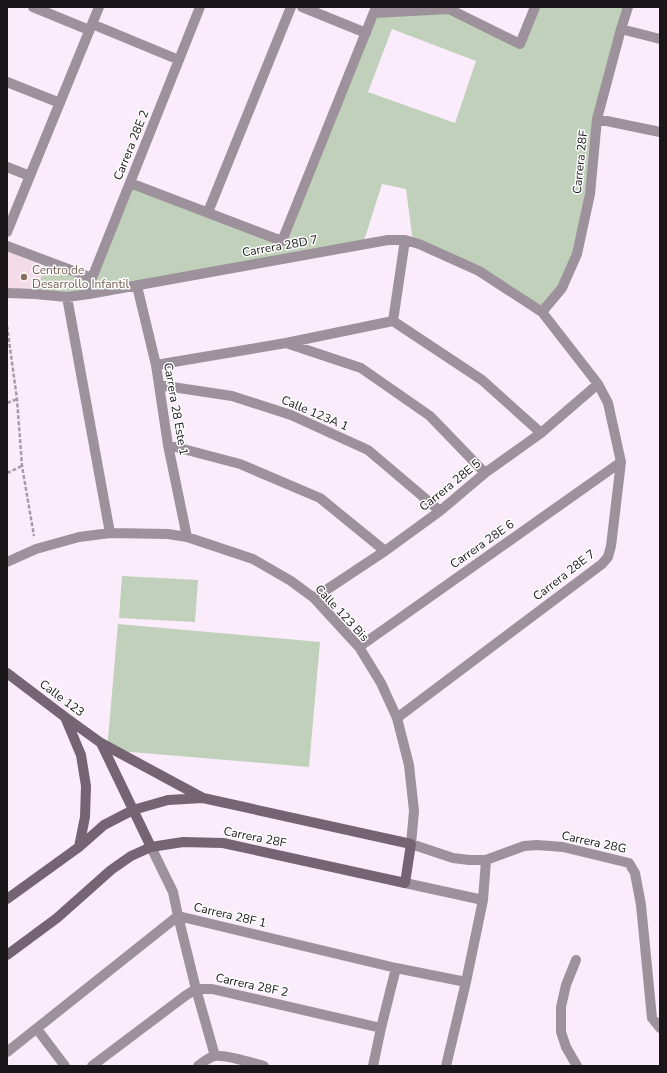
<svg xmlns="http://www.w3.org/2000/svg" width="667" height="1073" font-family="'Nunito Sans',sans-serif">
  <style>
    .education { fill: #f3dce8 }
    .green { fill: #c1d0ba; fill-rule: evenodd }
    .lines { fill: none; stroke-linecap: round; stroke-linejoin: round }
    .path { stroke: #a69ca6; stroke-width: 2.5; stroke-dasharray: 4 2; stroke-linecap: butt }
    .street { stroke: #9d929b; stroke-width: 10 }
    .secondary { stroke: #756572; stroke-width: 10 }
    .education-dot { fill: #8d6e63; stroke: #fefefe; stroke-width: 1.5 }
    .labels { text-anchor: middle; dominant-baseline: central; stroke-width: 3; stroke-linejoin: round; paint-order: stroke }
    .street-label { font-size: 12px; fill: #191519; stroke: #fefefe }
    .education-label { font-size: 12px; fill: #785e54; stroke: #fefefe; text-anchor: start }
  </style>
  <rect width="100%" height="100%" fill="#faecfa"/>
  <path class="education" d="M 7,246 L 47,261 L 35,294 L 7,293 Z"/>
  <path class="green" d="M 535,7 L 628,7 L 597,119 L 590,194 L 562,288 L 542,312 L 479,271 L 413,243 L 406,189 L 382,184 L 363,244 L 89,294 L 35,294 L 47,261 L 92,278 L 130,183 L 282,240 L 374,13 L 449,9 L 520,44 ZM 392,29 L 476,61 L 455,123 L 368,92 Z
    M 122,576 L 198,580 L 195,622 L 119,618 Z
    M 118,624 L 320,642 L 309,767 L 107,750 Z"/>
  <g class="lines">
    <path class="path" d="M 7,326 L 17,399 L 22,466 L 34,536
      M 7,403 L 17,399
      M 7,473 L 22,466"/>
    <path class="street" d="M 33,7 L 89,30
      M 302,7 L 366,33
      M 374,13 L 449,9 L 520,44 L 535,7
      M 92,24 L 179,60
      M 621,29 L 660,39
      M 7,82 L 60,103
      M 597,119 L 660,132
      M 7,167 L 30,176
      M 130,183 L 282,241
      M 208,212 L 291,7
      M 7,232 L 99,7
      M 282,241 L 376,7
      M 7,246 L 92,278
      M 137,286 L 156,365 L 168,445 L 187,537
      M 7,293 L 35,294 L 67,297 L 89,294 L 388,240 L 405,240 L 419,244 L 479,271 L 542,312 L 598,384 L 608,403 L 621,462 L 611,546 L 608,557 L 602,564 L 397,718
      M 89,294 L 92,278 L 200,7
      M 67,297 L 110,533
      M 542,312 L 562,288 L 577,254 L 590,194 L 597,119 L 621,29 L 628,7
      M 393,321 L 482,380 L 541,433
      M 393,321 L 405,240
      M 286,343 L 361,368 L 430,416 L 485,473
      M 156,365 L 286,343 L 393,321
      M 159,385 L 232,396 L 291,415 L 368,450 L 440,511
      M 168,445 L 240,464 L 320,498 L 385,551
      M 7,562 L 36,549 L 79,537 L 110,533 L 168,534 L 187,537 L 253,559 L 291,581 L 314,598 L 359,647 L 381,683 L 397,718 L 409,765 L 414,811 L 411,844 L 453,858 L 469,860 L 486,860 L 524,846 L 537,845 L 563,847 L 629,863 L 635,873 L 641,905 L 652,1018 L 660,1028
      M 314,598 L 385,551 L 440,511 L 485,473 L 541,433 L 598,384
      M 359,647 L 621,462
      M 151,847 L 173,892 L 178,916 L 196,989 L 215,1056
      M 405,883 L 483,900
      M 576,960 L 566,985 L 561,1007 L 561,1032 L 566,1047 L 577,1066
      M 37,1029 L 65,1066
      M 7,1052 L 178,916 L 396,968 L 466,982
      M 92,1066 L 185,996 L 196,989 L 212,989 L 381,1028
      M 198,1066 C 203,1062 208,1058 214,1056 C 225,1054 252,1063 264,1066
      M 373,1066 L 381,1028 L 396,968
      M 446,1066 L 466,982 L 483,900 L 486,860"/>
    <path class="secondary" d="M 7,673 L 65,717 L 101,743 L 203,798
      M 65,717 L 81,755 L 86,786 L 85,817 L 79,847
      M 101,743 L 151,847
      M 7,899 L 79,847 L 104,825 L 133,810 L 168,800 L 203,798 L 411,844 L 405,883 L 223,843 L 183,842 L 151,847 L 131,856 L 111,870 L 57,918 L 7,955"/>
  </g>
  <circle class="education-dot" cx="24" cy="277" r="4"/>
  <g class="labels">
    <g class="street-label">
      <text transform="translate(131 145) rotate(-68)">Carrera 28E 2</text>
      <text transform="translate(580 162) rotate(-84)">Carrera 28F</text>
      <text transform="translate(280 246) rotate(-10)">Carrera 28D 7</text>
      <text transform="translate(176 409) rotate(80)">Carrera 28 Este 1</text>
      <text transform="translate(315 413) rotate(23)">Calle 123A 1</text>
      <text transform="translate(450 485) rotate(-39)">Carrera 28E 5</text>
      <text transform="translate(482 544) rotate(-35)">Carrera 28E 6</text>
      <text transform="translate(564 575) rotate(-38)">Carrera 28E 7</text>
      <text transform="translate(342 613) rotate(47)">Calle 123 Bis</text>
      <text transform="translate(62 698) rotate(37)">Calle 123</text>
      <text transform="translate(255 837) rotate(11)">Carrera 28F</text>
      <text transform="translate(594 842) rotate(12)">Carrera 28G</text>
      <text transform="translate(230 915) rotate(13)">Carrera 28F 1</text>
      <text transform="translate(252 985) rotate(12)">Carrera 28F 2</text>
    </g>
    <g class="education-label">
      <text x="32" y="270">Centro de<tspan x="32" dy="14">Desarrollo Infantil</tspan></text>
    </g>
  </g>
  <rect width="667" height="1073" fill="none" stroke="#191519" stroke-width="16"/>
</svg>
